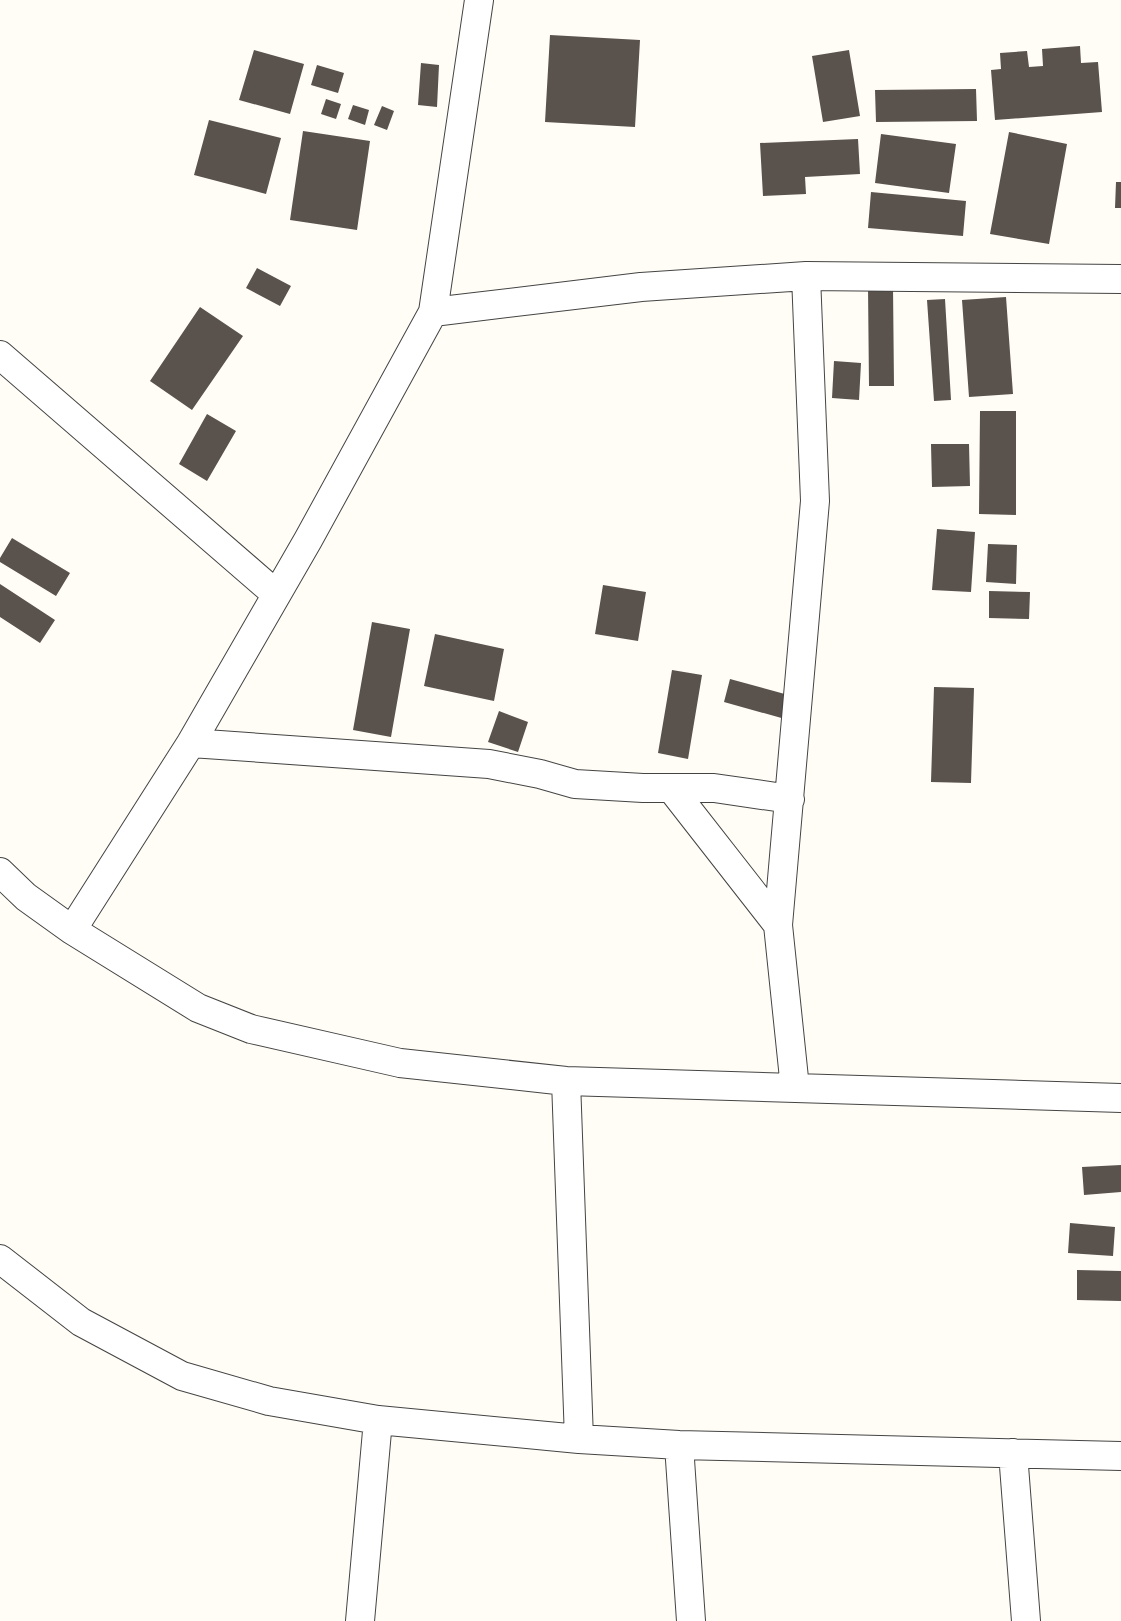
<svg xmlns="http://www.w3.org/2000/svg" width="1121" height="1621" font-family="Spectral,serif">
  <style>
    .building { fill: #5a524d }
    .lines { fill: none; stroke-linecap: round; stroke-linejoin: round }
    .minor-casing { stroke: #444; stroke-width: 30 }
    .minor { stroke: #fff; stroke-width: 28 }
  </style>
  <rect width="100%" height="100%" fill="#fffdf5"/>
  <path class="building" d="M 550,35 L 640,40 L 635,127 L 545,122 Z
    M 1080,46 L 1081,63 L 1098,62 L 1102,112 L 995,120 L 991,70 L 1001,69 L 1000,53 L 1027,51 L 1029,67 L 1043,66 L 1042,49 Z
    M 254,50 L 304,64 L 290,114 L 239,100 Z
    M 849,50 L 860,116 L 823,122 L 812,56 Z
    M 421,63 L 439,65 L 437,107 L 418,105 Z
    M 317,65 L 344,73 L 338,93 L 311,85 Z
    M 976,89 L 977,121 L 876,122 L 875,90 Z
    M 326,99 L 341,104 L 336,119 L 321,114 Z
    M 353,105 L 369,110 L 365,125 L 348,119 Z
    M 382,106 L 394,111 L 387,130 L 374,125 Z
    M 209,120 L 281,138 L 266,194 L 194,175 Z
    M 303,131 L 370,141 L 357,230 L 290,220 Z
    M 1009,132 L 1067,144 L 1049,244 L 990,234 Z
    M 881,134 L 956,144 L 949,193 L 875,183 Z
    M 858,139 L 860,174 L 805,177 L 806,194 L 763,196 L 760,143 Z
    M 1116,182 L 1121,182 L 1121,208 L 1115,208 Z
    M 871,192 L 966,201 L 963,236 L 868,228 Z
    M 257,268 L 291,286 L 280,306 L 246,288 Z
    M 868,287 L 893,287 L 894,386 L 869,386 Z
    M 1006,297 L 1013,394 L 969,397 L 962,300 Z
    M 945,299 L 951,400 L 934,401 L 927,300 Z
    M 200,307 L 243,336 L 192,410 L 150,381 Z
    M 834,361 L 861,363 L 859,400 L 832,398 Z
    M 980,411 L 1016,411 L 1016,515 L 979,514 Z
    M 207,414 L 236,431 L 207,481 L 179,464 Z
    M 931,444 L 969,444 L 970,486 L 932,487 Z
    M 937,529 L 975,532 L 971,592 L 932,590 Z
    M 12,538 L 70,573 L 56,596 L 0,562 L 0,558 Z
    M 988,544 L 1017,545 L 1016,584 L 986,582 Z
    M 0,584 L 55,620 L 40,643 L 0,617 Z
    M 603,585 L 646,592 L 638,641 L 595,634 Z
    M 989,591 L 1030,592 L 1029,619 L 989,618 Z
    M 372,622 L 410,629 L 391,737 L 353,730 Z
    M 435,634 L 504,649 L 494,701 L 424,686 Z
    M 672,670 L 702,675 L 688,759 L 658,753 Z
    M 730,679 L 792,696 L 785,719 L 724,702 Z
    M 934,687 L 974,688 L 971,783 L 931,782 Z
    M 499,711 L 528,722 L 518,752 L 488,742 Z
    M 1121,1165 L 1121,1192 L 1084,1195 L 1082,1167 Z
    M 1070,1223 L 1115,1227 L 1113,1256 L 1068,1253 Z
    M 1077,1270 L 1121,1271 L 1121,1301 L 1077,1300 Z"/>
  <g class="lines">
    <defs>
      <path id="minor" d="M 806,276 L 1121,279
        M 433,312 L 479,0
        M 0,355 L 276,594
        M 191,743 L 489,764 L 540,774 L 575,784 L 643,788 L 714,788 L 790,799
        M 671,788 L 778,925
        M 0,872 L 26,897 L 72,930 L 198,1008 L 251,1029 L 400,1063 L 566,1081 L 1121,1098
        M 72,930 L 191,743 L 308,540 L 433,312 L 641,287 L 806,276 L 815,501 L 778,925 L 795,1088
        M 566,1081 L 579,1439
        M 0,1259 L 81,1322 L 182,1376 L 269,1401 L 378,1420 L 579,1439 L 679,1445 L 1121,1456
        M 679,1445 L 691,1621
        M 1013,1453 L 1026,1621
        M 360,1621 L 378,1420"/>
    </defs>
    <use href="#minor" class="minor-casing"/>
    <use href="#minor" class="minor"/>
  </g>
</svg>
